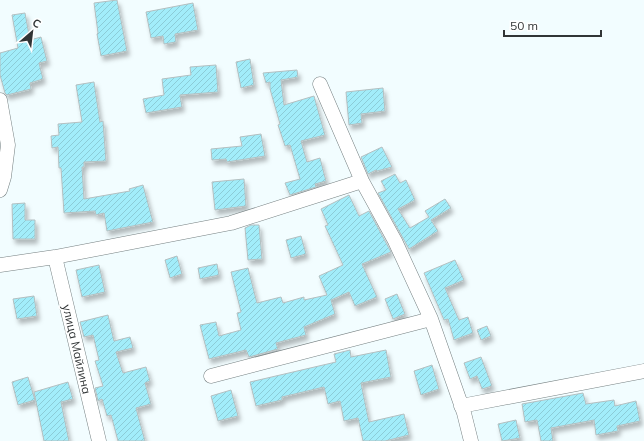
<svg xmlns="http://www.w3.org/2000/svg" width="644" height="441" font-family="Mulish,sans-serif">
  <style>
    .building { fill: url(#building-hatch); stroke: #b4bfc0; filter: url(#shadow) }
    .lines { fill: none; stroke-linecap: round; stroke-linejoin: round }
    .minor-casing { stroke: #768082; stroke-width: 15 }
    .minor { stroke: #fff; stroke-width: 14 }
    .labels { text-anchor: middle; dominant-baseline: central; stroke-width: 3; stroke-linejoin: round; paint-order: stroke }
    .street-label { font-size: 12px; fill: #313536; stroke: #fff }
  </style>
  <defs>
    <pattern id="building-hatch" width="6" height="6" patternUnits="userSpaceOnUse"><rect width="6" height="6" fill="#a2edfa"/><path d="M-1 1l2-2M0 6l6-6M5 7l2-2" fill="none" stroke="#8cccd7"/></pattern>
    <filter id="shadow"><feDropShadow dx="2.5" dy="4.5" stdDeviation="2" flood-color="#0004"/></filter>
  </defs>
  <rect width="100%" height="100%" fill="#f2fdff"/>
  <path class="building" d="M 117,0 L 127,51 L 101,56 L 97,34 L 98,33 L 94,3 Z
    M 193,3 L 198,30 L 175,34 L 176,42 L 164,44 L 163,36 L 151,38 L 146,12 Z
    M 25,13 L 30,40 L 41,37 L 47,61 L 39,63 L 43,79 L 30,83 L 31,89 L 7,95 L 5,93 L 0,75 L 0,53 L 18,48 L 12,15 Z
    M 250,59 L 254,85 L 241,88 L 236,62 Z
    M 216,65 L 218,92 L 180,95 L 182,107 L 146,113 L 143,99 L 164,95 L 162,79 L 191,75 L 190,67 Z
    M 297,70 L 298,77 L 281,80 L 284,105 L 314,96 L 325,135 L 301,141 L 307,162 L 320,158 L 326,181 L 315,184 L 316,187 L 290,195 L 285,183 L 300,179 L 290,145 L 285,146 L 278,125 L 280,124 L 270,89 L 270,82 L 266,83 L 263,73 Z
    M 94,82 L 100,122 L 103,121 L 106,161 L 84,162 L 84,167 L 82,167 L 84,199 L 130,191 L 129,189 L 143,185 L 153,222 L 107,231 L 104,213 L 96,215 L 95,211 L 64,213 L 61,168 L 59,168 L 58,147 L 52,148 L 51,136 L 59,135 L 58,124 L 82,122 L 76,85 Z
    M 383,88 L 385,111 L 361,114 L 362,123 L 349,125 L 346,92 Z
    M 261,134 L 265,156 L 227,162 L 226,159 L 212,160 L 211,149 L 242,146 L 240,137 Z
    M 382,147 L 392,167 L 377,171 L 376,170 L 368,174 L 361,157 Z
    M 395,174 L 400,183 L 406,180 L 415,200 L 398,209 L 410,228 L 429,217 L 425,211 L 445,199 L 451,208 L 431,220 L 438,231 L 409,249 L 378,193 L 386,190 L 381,181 Z
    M 244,179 L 246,206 L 215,210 L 212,182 Z
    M 349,195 L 359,216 L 369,211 L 391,252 L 362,264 L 377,297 L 355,306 L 349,292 L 331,300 L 335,314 L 304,327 L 306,335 L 276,343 L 278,349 L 249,357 L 246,350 L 209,359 L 200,325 L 216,322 L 219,336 L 241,330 L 237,313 L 241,312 L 231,272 L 248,268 L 257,303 L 281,297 L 283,303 L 304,297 L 304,300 L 327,295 L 319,276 L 343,265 L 325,226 L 328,225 L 321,209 Z
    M 25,203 L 25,220 L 35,220 L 35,239 L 13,239 L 12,204 Z
    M 251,225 L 259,225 L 262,259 L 248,260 L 245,228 Z
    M 301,236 L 306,254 L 291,258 L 286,240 Z
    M 177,256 L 182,274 L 170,278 L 165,260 Z
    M 455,260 L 464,280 L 445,288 L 459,320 L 468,317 L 473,333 L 454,340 L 448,319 L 444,320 L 424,273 Z
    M 217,264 L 219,275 L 200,279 L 198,268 Z
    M 99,265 L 105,292 L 82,297 L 76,270 Z
    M 397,294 L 405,314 L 393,319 L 385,299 Z
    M 34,296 L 37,316 L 17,319 L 13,299 Z
    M 108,315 L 114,341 L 130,337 L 133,348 L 116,352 L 123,373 L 146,367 L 150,381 L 145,383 L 151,404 L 136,408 L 145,441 L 118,441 L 111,415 L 107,416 L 102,399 L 98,401 L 95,388 L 103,386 L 95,361 L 99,360 L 93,335 L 84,337 L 80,322 Z
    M 487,326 L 491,336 L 481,340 L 477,330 Z
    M 350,350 L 351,357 L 386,350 L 391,377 L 361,383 L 369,422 L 404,414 L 409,435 L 385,441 L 363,441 L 358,418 L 344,421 L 340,401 L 328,404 L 324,387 L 282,397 L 282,400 L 256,406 L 250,382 L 336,362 L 334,354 Z
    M 481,357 L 492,386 L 482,389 L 477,376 L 470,379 L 464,363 Z
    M 432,365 L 439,389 L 421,395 L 414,371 Z
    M 28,377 L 35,400 L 18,405 L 12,382 Z
    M 68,382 L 73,399 L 61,402 L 69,441 L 44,441 L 34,392 Z
    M 231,390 L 238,416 L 218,421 L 211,396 Z
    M 583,393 L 586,404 L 614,400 L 615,406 L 636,401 L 640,421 L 617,426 L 618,431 L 596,435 L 594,420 L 551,428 L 553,441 L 541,441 L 537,420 L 525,422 L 522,404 Z
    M 516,420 L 520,438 L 502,441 L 498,424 Z"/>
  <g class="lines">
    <defs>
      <path id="minor" d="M 320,84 L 362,181 L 395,241 L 431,319 L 464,413 L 471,441
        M 0,100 L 8,145 L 4,177 L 0,190
        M 55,257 L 99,441
        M 0,265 L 55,257 L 231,223 L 362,181
        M 211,376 L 431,319
        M 461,406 L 644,371"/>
    </defs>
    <use href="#minor" class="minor-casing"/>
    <use href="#minor" class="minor"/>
  </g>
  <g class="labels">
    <g class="street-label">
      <text transform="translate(77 349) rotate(77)">улица Майлина</text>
    </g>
  </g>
  <g transform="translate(32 32) rotate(28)" stroke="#ffffff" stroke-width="3" paint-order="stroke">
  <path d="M0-3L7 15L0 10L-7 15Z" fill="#313536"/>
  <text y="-6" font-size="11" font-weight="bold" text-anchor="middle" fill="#313536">С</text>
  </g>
  <path d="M504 30v6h97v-6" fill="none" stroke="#313536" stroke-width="2"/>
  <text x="510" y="30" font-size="12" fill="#313536" stroke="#ffffff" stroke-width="3" paint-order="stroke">50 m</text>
</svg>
